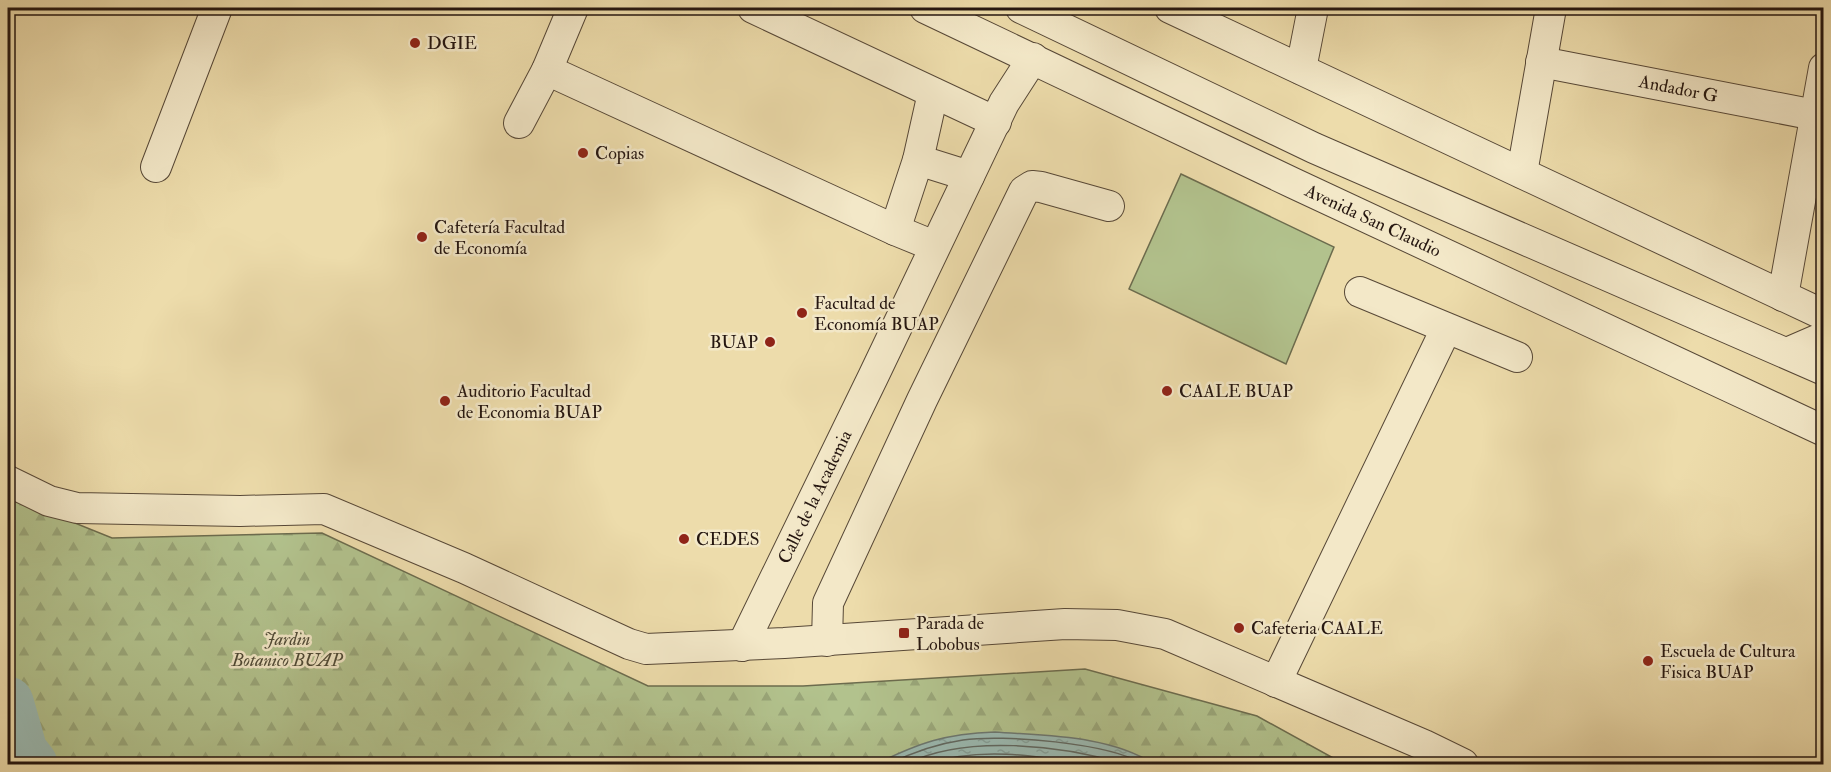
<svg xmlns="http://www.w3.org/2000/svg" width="1831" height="772" font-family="'IM FELL Double Pica',serif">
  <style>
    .forest { fill: url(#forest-firs); stroke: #6c6c4e; stroke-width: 1.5 }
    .park { fill: #b2c28d; stroke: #6c6c4e; stroke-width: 1.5 }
    .water { fill: url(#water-ripples); stroke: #6c7871; stroke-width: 1.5 }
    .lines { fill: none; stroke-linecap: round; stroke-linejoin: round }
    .shore { stroke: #606861; stroke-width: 1.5 }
    .river { stroke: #9bbab2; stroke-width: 51 }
    .minor-casing { stroke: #574837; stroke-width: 32 }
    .minor { stroke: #f3e8c8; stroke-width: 30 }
    .poi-dot { fill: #8f2418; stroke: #f3e8c8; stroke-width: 2 }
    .labels { text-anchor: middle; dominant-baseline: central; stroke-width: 5; stroke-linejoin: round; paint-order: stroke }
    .poi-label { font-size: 18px; fill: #251610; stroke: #f3e8c8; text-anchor: start }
    .street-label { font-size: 18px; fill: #251610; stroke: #f3e8c8 }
    .park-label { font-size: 18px; font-style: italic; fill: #4f4a36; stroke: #f3e8c8 }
  </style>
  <defs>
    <pattern id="forest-firs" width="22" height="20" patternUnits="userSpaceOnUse" patternTransform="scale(1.5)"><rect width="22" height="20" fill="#b2c28d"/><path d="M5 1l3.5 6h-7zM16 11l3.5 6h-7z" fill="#99a679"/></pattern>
    <pattern id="water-ripples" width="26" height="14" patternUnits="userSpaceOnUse" patternTransform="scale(1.5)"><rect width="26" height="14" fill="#9bbab2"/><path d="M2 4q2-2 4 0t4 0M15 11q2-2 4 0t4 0" fill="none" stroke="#859f98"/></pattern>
  </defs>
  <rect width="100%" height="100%" fill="#eddcab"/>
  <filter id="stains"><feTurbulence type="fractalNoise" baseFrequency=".00333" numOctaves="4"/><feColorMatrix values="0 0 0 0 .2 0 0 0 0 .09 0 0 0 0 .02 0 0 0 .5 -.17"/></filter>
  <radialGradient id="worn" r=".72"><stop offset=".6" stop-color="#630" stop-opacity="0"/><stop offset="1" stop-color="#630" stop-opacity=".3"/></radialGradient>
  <path class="forest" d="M 8,496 L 112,538 L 322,533 L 648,686 L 803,686 L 1085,669 L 1257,716 L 1344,764 L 8,764 Z"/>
  <path class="park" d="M 1181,174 L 1334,247 L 1286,364 L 1129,289 Z"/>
  <path class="water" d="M 995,732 C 1047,736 1109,735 1154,764 L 876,764 C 921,742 945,734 995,732 Z"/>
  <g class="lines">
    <path class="shore" d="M 889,764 C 913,752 936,744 963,740 C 1003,734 1109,743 1143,764
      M 906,764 C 965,734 1062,745 1124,764
      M 929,764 C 978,746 1038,756 1088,764"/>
    <path class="river" d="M 8,702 L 22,751 L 32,764"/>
    <defs>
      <g id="minor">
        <path d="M 753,8 L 996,122"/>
        <path id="s1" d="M 925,8 L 1293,183 L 1824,431"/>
        <path d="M 1021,8 L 1314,148 L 1824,370"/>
        <path d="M 1170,8 L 1824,315"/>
        <path id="s2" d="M 1541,62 L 1815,115"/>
        <path d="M 1301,69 L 1313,8"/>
        <path d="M 547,70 L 895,230 L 934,246"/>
        <path d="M 519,123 L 547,70 L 573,8"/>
        <path d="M 918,160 L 969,176"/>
        <path d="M 156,167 L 217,8"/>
        <path d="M 1522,173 L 1551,8"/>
        <path d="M 895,230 L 918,160 L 933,93"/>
        <path d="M 1360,292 L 1517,357"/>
        <path d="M 1783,296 L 1824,68"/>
        <path d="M 1787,353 L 1824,337"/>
        <path d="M 8,481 L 49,501 L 77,508 L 240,511 L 324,509 L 464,568 L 629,644 L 646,649 L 784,643 L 1065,624 L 1117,625 L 1165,634 L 1424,745 L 1463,764"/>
        <path d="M 827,641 L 828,603 L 922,400 L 1024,191 L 1032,186 L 1041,187 L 1109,206"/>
        <path id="s3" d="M 742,646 L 873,377 L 1004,103 L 1033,58"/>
        <path d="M 1276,682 L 1446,329"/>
      </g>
    </defs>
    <use href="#minor" class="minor-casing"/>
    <use href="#minor" class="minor"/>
  </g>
  <g class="poi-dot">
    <circle cx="415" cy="43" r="6"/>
    <circle cx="583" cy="153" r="6"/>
    <circle cx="422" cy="237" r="6"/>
    <circle cx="802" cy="313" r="6"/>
    <circle cx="770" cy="342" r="6"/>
    <circle cx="1167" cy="391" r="6"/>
    <circle cx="445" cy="401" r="6"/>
    <circle cx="684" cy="539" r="6"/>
    <circle cx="1239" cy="628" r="6"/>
    <rect x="898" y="627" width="12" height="12" rx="3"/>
    <circle cx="1648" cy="661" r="6"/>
  </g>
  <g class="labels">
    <g class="poi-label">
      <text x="427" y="43">DGIE</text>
      <text x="595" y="153">Copias</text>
      <text x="434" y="227">Cafetería Facultad<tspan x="434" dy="21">de Economía</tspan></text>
      <text x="814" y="303">Facultad de<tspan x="814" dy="21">Economía BUAP</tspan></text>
      <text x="758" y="342" text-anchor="end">BUAP</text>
      <text x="457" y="391">Auditorio Facultad<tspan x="457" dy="21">de Economia BUAP</tspan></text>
      <text x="1179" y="391">CAALE BUAP</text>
      <text x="696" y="539">CEDES</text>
      <text x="916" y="623">Parada de<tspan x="916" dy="21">Lobobus</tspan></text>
      <text x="1251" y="628">Cafeteria CAALE</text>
      <text x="1660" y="651">Escuela de Cultura<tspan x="1660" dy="21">Fisica BUAP</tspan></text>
    </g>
    <g class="street-label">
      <text stroke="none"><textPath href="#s2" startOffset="140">Andador G</textPath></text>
      <text stroke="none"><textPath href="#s1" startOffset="496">Avenida San Claudio</textPath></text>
      <text stroke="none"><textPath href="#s3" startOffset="166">Calle de la Academia</textPath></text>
    </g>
    <g class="park-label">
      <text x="287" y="639">Jardin<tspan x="287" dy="21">Botanico BUAP</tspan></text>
    </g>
  </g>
  <rect width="1831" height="772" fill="none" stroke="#eddcab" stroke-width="30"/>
  <rect x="9" y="9" width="1813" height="754" fill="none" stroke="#251610" stroke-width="3"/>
  <rect x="15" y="15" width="1801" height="742" fill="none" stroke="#251610" stroke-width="1.5"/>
  <rect width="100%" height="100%" filter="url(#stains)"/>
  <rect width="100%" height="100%" fill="url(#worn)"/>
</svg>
